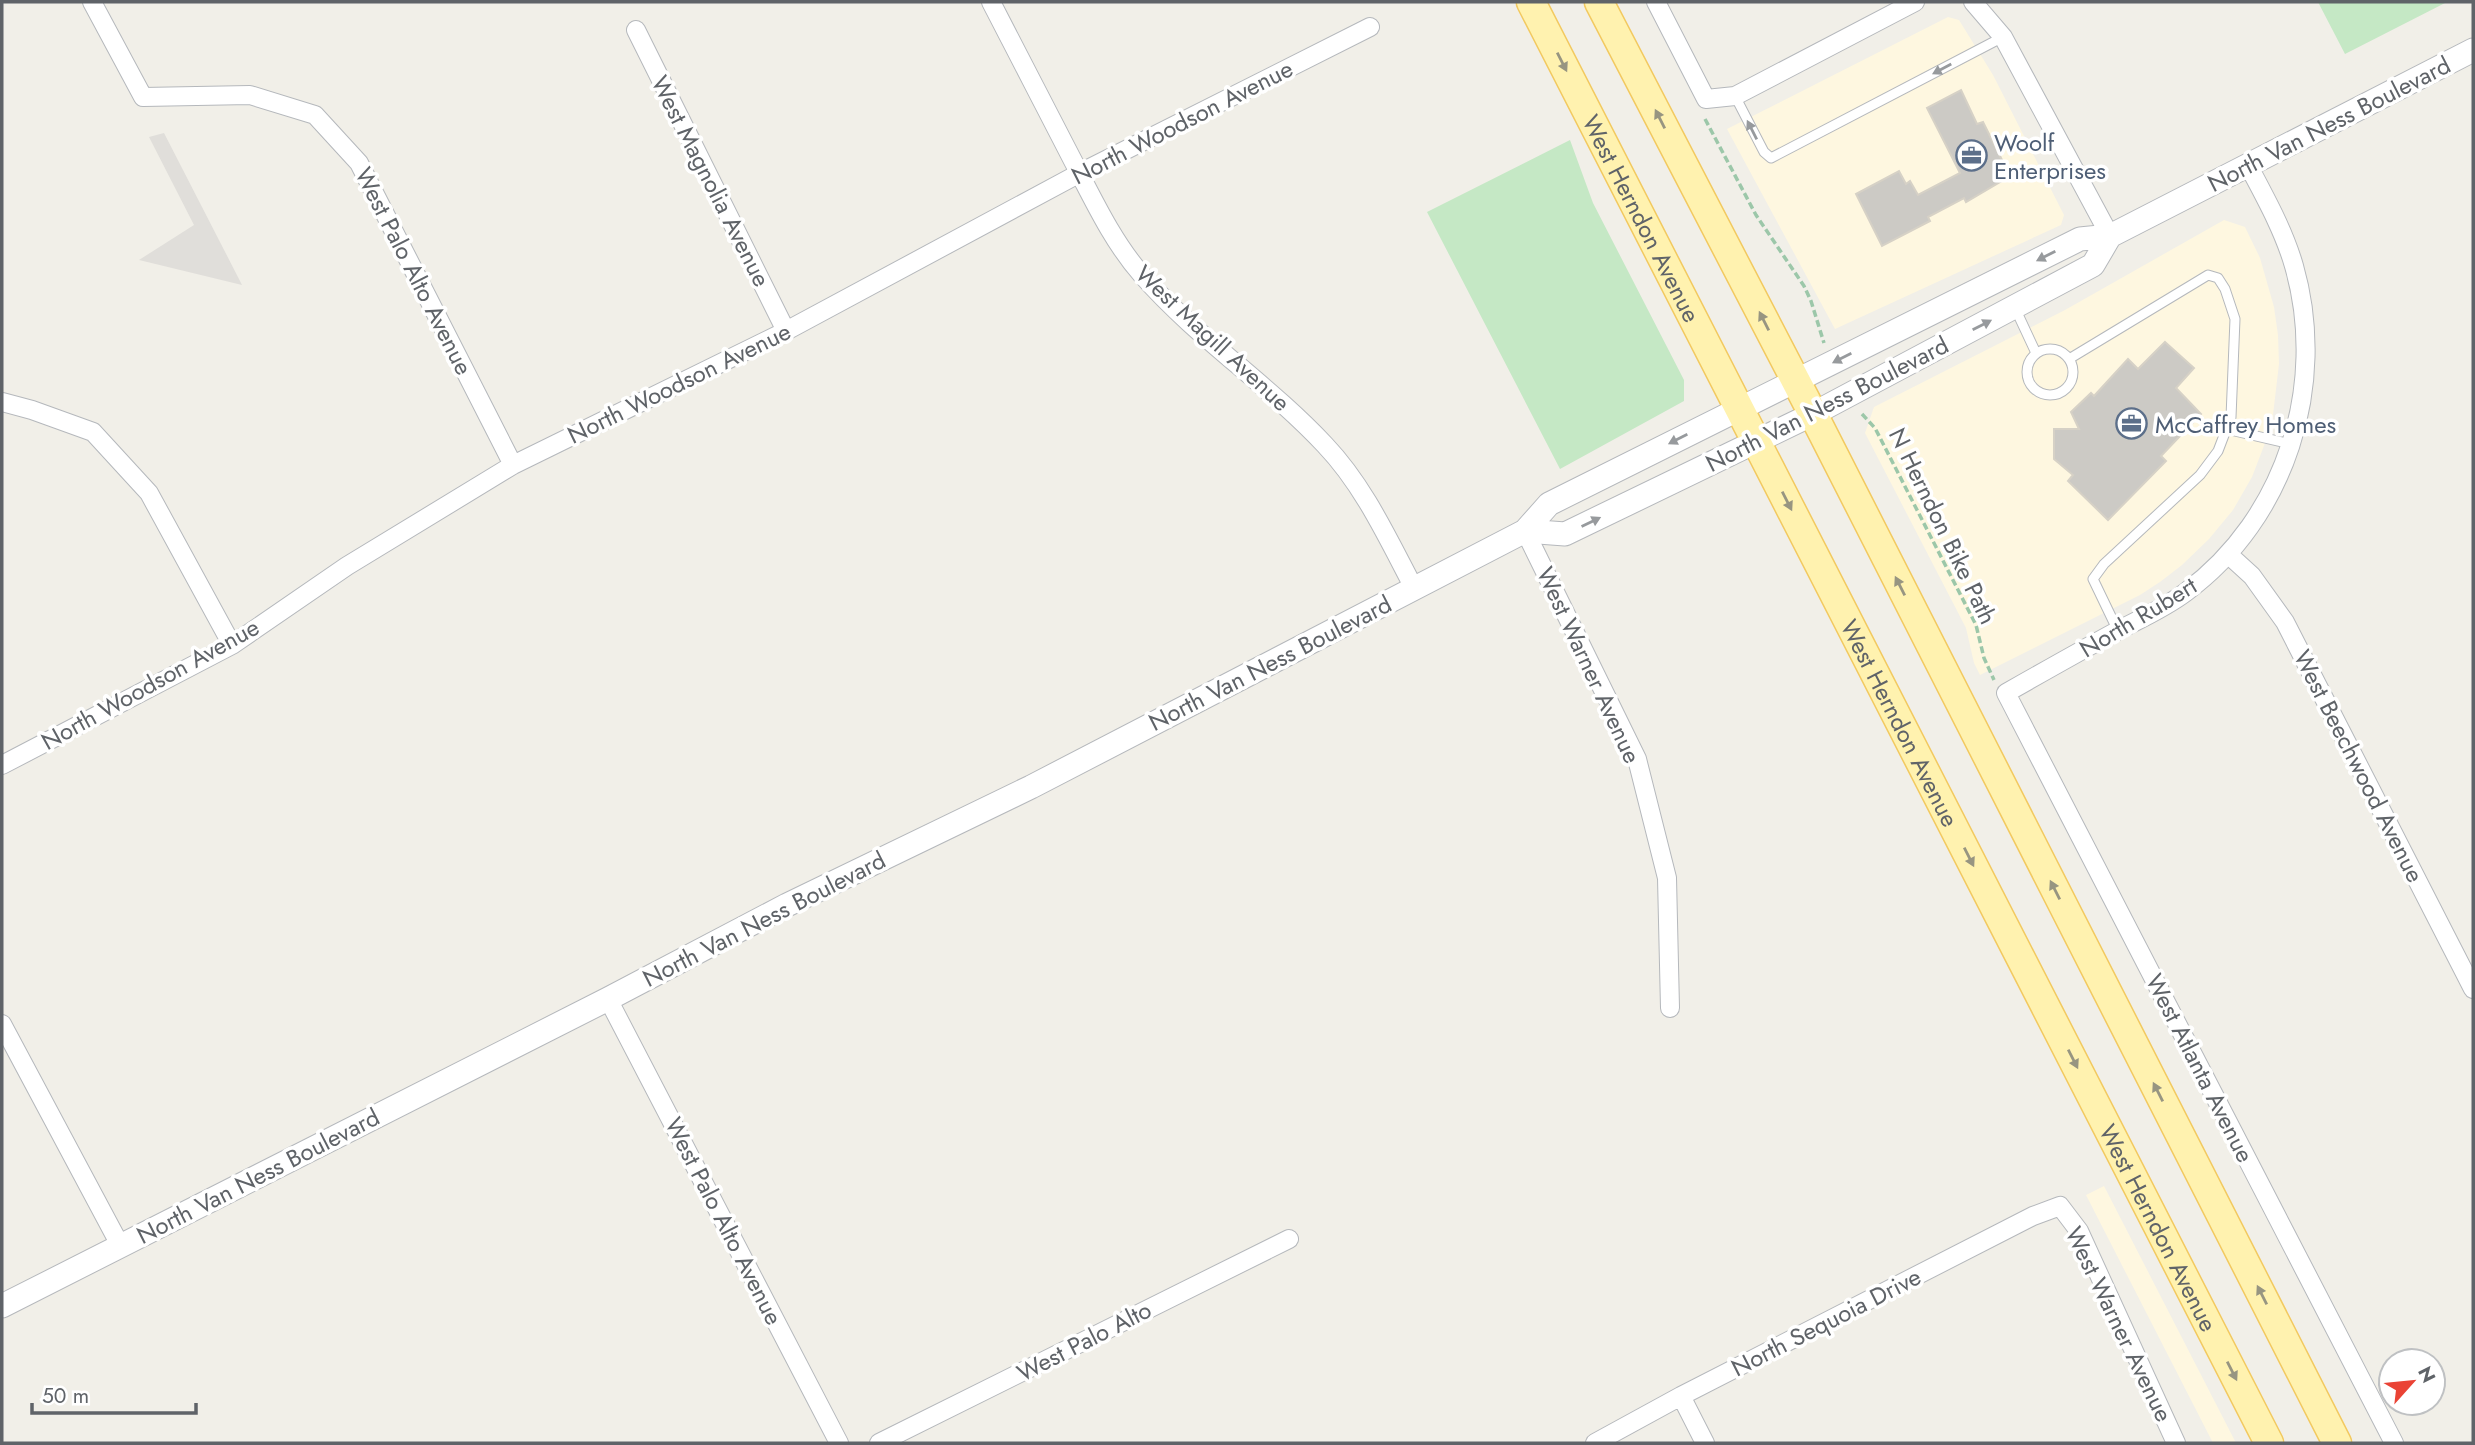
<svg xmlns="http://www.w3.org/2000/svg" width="2475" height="1445" font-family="Jost,sans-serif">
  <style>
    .commercial { fill: #fef7e0 }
    .industrial { fill: #e0deda }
    .green { fill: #c5e8c5 }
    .building { fill: #cccac5; stroke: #d6d1c6; stroke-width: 2 }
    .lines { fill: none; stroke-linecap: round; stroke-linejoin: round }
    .service-casing { stroke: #b5b8bc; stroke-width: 11 }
    .minor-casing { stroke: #b5b8bc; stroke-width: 20 }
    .tertiary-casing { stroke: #b5b8bc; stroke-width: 25 }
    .primary-casing { stroke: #f2c960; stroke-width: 31 }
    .path { stroke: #9cc7a9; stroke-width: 3.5; stroke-dasharray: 7 3.5; stroke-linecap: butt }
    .service { stroke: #fff; stroke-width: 9 }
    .minor { stroke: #fff; stroke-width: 18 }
    .tertiary { stroke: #fff; stroke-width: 23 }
    .primary { stroke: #fff2af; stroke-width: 28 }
    .oneway { fill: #979581 }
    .oneway2 { fill: #979a9d }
    .labels { text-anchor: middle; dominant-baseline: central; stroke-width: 7; stroke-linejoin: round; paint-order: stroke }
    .street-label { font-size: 24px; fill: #5f6368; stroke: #fff }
    .service-label { font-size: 24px; fill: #4e5e75; stroke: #fff; text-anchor: start }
  </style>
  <rect width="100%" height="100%" fill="#f1efe8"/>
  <path class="commercial" d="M 1948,17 L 1959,20 L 1993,75 L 2064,215 L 2061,225 L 1835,329 L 1727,129 Z
    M 2224,220 L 2245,227 L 2260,258 L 2274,307 L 2278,335 L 2279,364 L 2273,415 L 2267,438 L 2252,477 L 2233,510 L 2209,539 L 2182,565 L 2160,582 L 2140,595 L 1980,675 L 1974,663 L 1966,628 L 1865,433 L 1874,407 L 2065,310 Z
    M 2104,1186 L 2236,1443 L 2213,1443 L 2086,1195 Z"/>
  <path class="industrial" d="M 164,133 L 240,281 L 242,285 L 139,260 L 194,225 L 149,137 Z"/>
  <path class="green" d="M 2318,2 L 2447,2 L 2345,54 Z
    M 1570,140 L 1593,203 L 1684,380 L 1684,401 L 1560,469 L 1427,212 Z"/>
  <path class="building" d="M 1961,90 L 1977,124 L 1983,122 L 2005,166 L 2000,168 L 2005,179 L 1966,202 L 1964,198 L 1928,217 L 1930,221 L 1882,246 L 1856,194 L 1899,171 L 1906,184 L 1910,181 L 1918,195 L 1960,173 L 1927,108 Z
    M 2165,342 L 2194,368 L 2176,388 L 2201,414 L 2161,456 L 2166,461 L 2108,520 L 2068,481 L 2073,475 L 2054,459 L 2054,429 L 2079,429 L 2071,412 L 2091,393 L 2094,396 L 2128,359 L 2138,369 Z"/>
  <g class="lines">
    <defs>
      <path id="service" d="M 1735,96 L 1764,152 L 1771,158 L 2003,37
        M 2015,308 L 2036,353
        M2027 372a23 23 0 1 1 46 0a23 23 0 1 1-46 0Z
        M 2069,359 L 2208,275 L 2218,278 L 2225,289 L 2235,319 L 2231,417 L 2218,451 L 2200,475 L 2104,564 L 2093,579 L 2118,631
        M 2226,429 L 2291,444"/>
      <path id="minor" d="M 92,2 L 143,97 L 250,95 L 315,115 L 359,163 L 513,465
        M 991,2 C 1018,54 1044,105 1071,157 C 1092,197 1112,241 1142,275 C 1197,338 1268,384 1325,445 C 1364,486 1388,539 1414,588
        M 1656,2 L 1706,99 L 1735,96 L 1915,2
        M 1973,2 L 2003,37 L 2110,236
        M 636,30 L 786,331
        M 2248,165 C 2265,197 2284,231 2294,266 C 2328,385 2286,518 2186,592 C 2165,608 2140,619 2117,631 C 2080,651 2043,672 2006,693 L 2394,1443
        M 2,402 L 32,410 L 93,432 L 149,493 L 232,645
        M 1525,531 L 1637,759 L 1667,878 L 1670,1008
        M 2229,555 L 2252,576 L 2285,622 L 2473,989
        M 2,765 L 232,645 L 347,566 L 513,465 L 786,331 L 1080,173 L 1370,27
        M 608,999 L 839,1443
        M 2,1024 L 120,1245
        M 1681,1396 L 1705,1443
        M 879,1443 L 1289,1239
        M 1595,1443 L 1681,1396 L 2033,1216 L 2060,1206 L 2079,1231 L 2176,1443"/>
      <path id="tertiary" d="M 1525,531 L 1565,534 L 1813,414 L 2093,265 L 2110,236
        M 2,1306 L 608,999 L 787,905 L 1031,787 L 1525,531 L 1549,504 L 2080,239 L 2110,236 L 2473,50"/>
      <g id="primary">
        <path id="s1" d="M 1531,2 L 2269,1443"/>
        <path d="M 1599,2 L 1813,414 L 2337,1443"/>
      </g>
    </defs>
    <use href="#service" class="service-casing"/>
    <use href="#minor" class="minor-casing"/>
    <use href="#tertiary" class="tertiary-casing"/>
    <use href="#primary" class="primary-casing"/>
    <path class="path" d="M 1705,119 L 1756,215 L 1804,286 L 1811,301 L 1824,343
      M 1862,414 L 1875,428 L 1976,625 L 1984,658 L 1994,680"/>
    <use href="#service" class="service"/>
    <use href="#minor" class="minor"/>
    <use href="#tertiary" class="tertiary"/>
    <use href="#primary" class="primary"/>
  </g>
  <defs><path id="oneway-solid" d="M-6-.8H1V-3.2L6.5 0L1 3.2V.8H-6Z" transform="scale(1.75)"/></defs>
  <g class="oneway">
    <use href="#oneway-solid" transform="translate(1562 62) rotate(63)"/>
    <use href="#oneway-solid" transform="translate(1660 119) rotate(-117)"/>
    <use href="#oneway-solid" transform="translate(1764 321) rotate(-117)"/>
    <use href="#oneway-solid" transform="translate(1787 501) rotate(63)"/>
    <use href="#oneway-solid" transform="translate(1900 586) rotate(-117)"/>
    <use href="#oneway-solid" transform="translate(1969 857) rotate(63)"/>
    <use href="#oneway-solid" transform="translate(2055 890) rotate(-117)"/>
    <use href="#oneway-solid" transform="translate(2073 1059) rotate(63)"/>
    <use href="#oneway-solid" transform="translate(2158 1092) rotate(-117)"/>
    <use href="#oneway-solid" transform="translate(2262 1295) rotate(-117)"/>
    <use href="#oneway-solid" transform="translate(2232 1371) rotate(63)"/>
  </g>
  <g class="oneway2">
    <use href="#oneway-solid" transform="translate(1942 69) rotate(152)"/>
    <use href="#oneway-solid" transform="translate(1752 130) rotate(-117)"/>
    <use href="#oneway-solid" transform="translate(2046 256) rotate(153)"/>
    <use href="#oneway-solid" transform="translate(1982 325) rotate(-27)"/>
    <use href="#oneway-solid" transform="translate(1842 358) rotate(153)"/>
    <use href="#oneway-solid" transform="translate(1678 439) rotate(153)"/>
    <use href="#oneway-solid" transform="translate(1591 522) rotate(-26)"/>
  </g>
  <defs>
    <symbol id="office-ring" viewBox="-11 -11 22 22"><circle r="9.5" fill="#fff" stroke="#5c6f8a" stroke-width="1.5"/><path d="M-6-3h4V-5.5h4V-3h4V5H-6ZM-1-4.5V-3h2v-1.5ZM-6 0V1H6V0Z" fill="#5c6f8a"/></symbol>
  </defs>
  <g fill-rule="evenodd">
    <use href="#office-ring" x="1954" y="138" width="35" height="35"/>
    <use href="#office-ring" x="2114" y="406" width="35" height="35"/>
  </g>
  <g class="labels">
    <g class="street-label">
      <text transform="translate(1182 122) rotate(-27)">North Woodson Avenue</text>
      <text transform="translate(2329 124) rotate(-27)">North Van Ness Boulevard</text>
      <text transform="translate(711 181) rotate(63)">West Magnolia Avenue</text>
      <text stroke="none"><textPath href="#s1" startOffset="243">West Herndon Avenue</textPath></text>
      <text transform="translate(414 271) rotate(63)">West Palo Alto Avenue</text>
      <text transform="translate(1213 338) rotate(43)">West Magill Avenue</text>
      <text transform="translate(679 383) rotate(-26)">North Woodson Avenue</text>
      <text transform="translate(1827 404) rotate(-27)">North Van Ness Boulevard</text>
      <text transform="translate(1943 526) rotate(64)">N Herndon Bike Path</text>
      <text transform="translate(2138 617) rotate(-31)">North Rubert</text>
      <text transform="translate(1270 663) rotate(-27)">North Van Ness Boulevard</text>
      <text transform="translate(1589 665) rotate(65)">West Warner Avenue</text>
      <text transform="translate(150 684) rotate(-29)">North Woodson Avenue</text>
      <text stroke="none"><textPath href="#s1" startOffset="810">West Herndon Avenue</textPath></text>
      <text transform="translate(2359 766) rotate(63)">West Beechwood Avenue</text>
      <text transform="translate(764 919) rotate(-27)">North Van Ness Boulevard</text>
      <text transform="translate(2200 1068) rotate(63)">West Atlanta Avenue</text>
      <text transform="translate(258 1176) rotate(-27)">North Van Ness Boulevard</text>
      <text transform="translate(724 1221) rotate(63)">West Palo Alto Avenue</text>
      <text stroke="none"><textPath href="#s1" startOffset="1377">West Herndon Avenue</textPath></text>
      <text transform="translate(1826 1322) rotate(-27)">North Sequoia Drive</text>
      <text transform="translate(2119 1324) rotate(64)">West Warner Avenue</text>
      <text transform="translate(1084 1341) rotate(-27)">West Palo Alto</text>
    </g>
    <g class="service-label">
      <text x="1994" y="142">Woolf<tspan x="1994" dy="28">Enterprises</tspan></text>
      <text x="2155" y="424">McCaffrey Homes</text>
    </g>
  </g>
  <rect width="2475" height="1445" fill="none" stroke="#5f6368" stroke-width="7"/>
  <g transform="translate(2412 1382) rotate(63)"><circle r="33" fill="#ffffff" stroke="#bfc1c3" stroke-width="2"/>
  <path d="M0-5L12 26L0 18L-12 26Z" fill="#ea4335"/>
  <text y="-10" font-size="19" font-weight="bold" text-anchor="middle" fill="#5f6368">N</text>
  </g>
  <path d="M32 1403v10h164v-10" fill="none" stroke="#5f6368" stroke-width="3.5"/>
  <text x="42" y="1403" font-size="21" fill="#5f6368" stroke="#ffffff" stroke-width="5" paint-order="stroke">50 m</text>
</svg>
